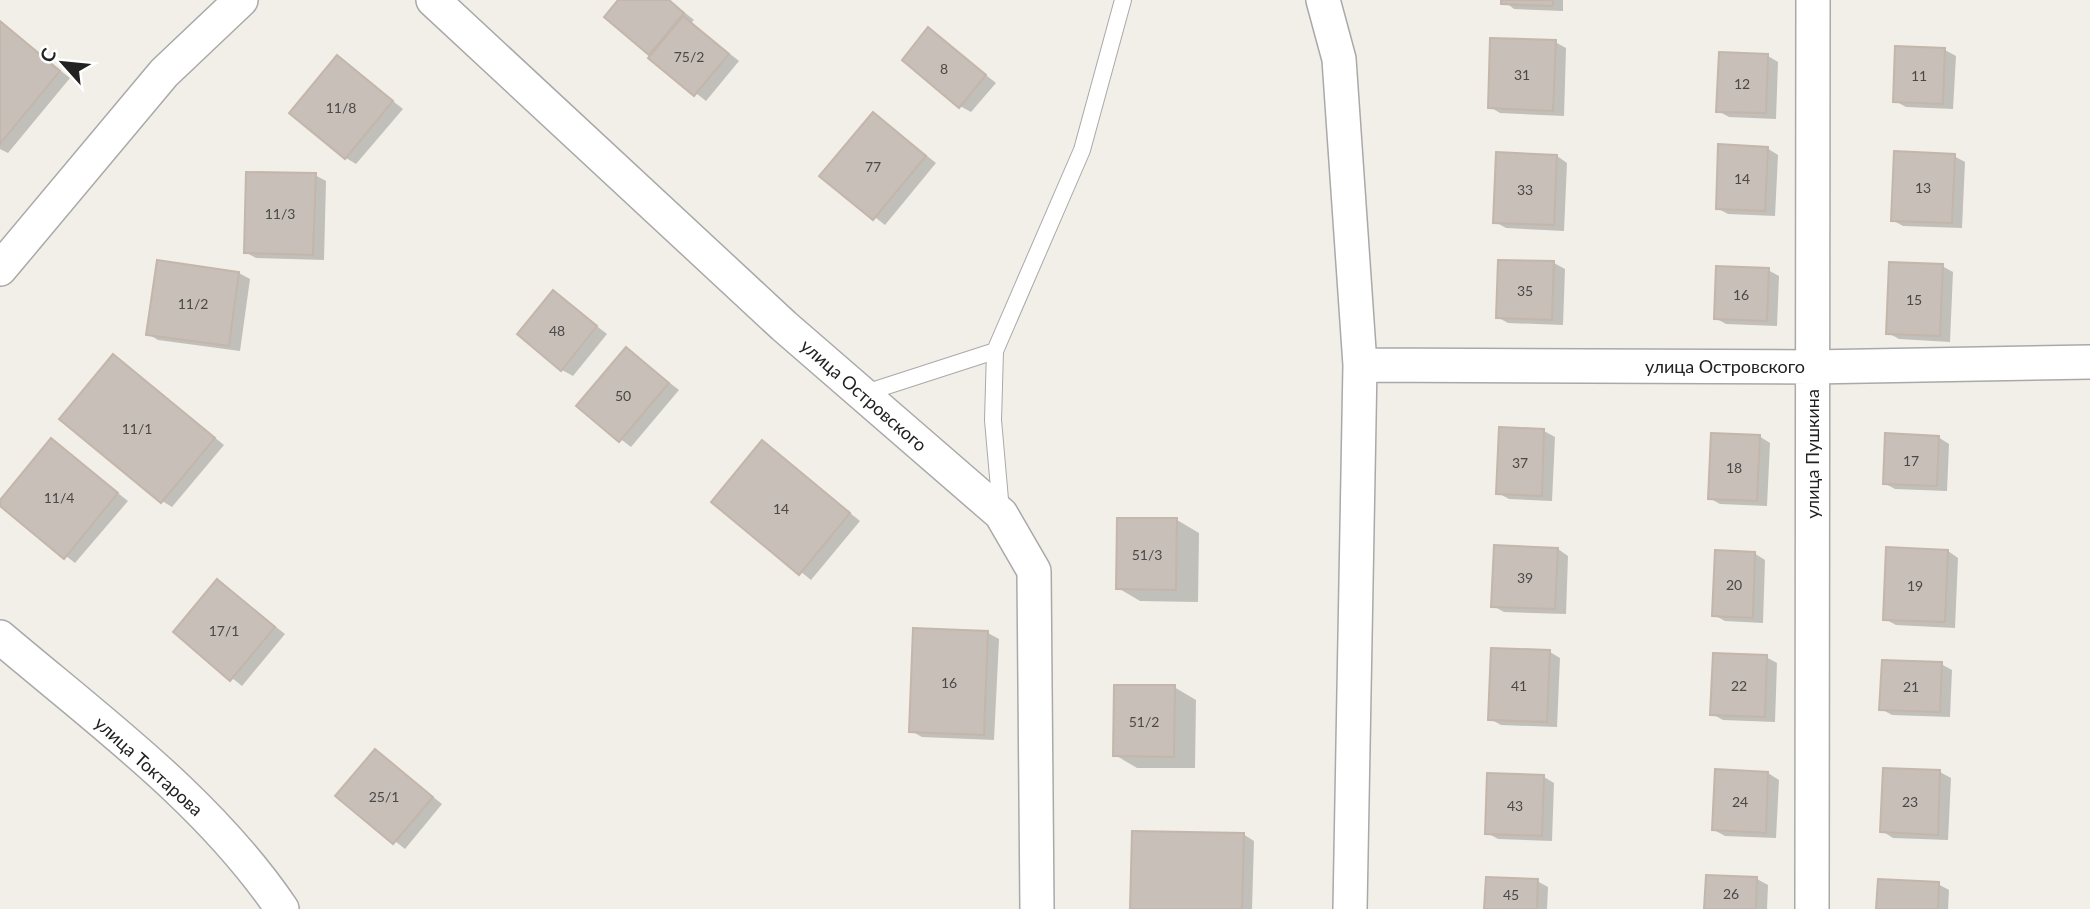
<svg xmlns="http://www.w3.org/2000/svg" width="2090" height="909" font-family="Lato,sans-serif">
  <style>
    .shadow { fill: #0003 }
    .building { fill: #c7bfb8; stroke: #c4b6ab; stroke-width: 2 }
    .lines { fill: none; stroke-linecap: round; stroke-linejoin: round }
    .lane-casing { stroke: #a9a9a9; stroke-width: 18 }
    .street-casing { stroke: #a9a9a9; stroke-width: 36 }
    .lane { stroke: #fff; stroke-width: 16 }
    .street { stroke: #fff; stroke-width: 33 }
    .labels { text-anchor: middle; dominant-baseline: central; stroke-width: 5; stroke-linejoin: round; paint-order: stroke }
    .number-label { font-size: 14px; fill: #4b4948 }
    .street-label { font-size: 18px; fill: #222; stroke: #fff }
  </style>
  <rect width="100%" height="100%" fill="#f2efe9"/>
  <path class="shadow" d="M 620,0 L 669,0 L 694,20 L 691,23 L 739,61 L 706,101 L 651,58 L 653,55 Z
    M 1503,0 L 1563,0 L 1563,11 L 1514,9 Z
    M 0,23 L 70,78 L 8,153 L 0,149 Z
    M 929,30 L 996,83 L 971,112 L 960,106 Z
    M 1555,42 L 1566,48 L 1564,116 L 1500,113 L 1490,107 Z
    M 1945,50 L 1956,56 L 1953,109 L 1906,107 L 1895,101 Z
    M 1768,56 L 1778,62 L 1776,119 L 1729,117 L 1718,111 Z
    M 337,57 L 403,109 L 356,164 L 346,158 Z
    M 874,114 L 936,163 L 885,225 L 822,176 Z
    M 1767,148 L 1778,155 L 1775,216 L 1728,214 L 1717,208 Z
    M 1557,156 L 1567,163 L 1564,231 L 1506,228 L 1495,222 Z
    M 1954,156 L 1965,162 L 1962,228 L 1903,226 L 1892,220 Z
    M 315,175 L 326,181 L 324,260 L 256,258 L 245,252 Z
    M 1500,261 L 1554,263 L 1565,269 L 1563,325 L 1508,323 L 1497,317 Z
    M 1942,266 L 1953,272 L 1950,342 L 1899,339 L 1888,333 Z
    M 1768,270 L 1779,276 L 1777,326 L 1726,324 L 1715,318 Z
    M 239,273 L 250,279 L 240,351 L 158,340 L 148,334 Z
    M 553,292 L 607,334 L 573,376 L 562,370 Z
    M 626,349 L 679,390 L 631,447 L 578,406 Z
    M 113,356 L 224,445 L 172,507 L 162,501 Z
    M 1544,431 L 1555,437 L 1552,501 L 1509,499 L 1498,493 Z
    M 1759,436 L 1770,443 L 1767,506 L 1720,504 L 1709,498 Z
    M 1938,437 L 1949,444 L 1947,491 L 1895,489 L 1884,483 Z
    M 52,441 L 128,501 L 75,563 L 0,504 Z
    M 763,443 L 860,521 L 811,580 L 714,502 Z
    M 1177,520 L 1199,533 L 1198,602 L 1140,601 L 1118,588 Z
    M 1558,549 L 1568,556 L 1566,614 L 1504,612 L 1493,606 Z
    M 1948,551 L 1958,558 L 1955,628 L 1896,625 L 1885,619 Z
    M 1754,553 L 1765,560 L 1763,623 L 1725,621 L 1714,615 Z
    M 217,581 L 285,634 L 242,686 L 175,632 Z
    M 988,633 L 999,639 L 994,740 L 922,737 L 911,731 Z
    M 1550,652 L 1560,658 L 1557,727 L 1501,725 L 1490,719 Z
    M 1766,657 L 1777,663 L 1775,722 L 1723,720 L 1712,714 Z
    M 1941,664 L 1952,670 L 1950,717 L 1892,715 L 1881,709 Z
    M 1174,687 L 1196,700 L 1195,768 L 1137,768 L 1115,755 Z
    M 375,751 L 442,804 L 405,849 L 338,796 Z
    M 1940,772 L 1951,778 L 1948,840 L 1893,838 L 1882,831 Z
    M 1768,773 L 1779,780 L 1776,838 L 1725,836 L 1714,830 Z
    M 1544,777 L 1554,783 L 1552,841 L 1498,839 L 1487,833 Z
    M 1243,834 L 1254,841 L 1252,909 L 1132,909 Z
    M 1757,879 L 1768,885 L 1767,909 L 1706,909 Z
    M 1537,881 L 1548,887 L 1547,909 L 1486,909 Z
    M 1938,884 L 1949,890 L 1948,909 L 1878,909 Z"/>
  <path class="building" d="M 618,0 L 669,0 L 684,13 L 649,55 L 604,17 Z
    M 1501,0 L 1553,0 L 1553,6 L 1501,4 Z
    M 683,16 L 729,54 L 694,96 L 648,58 Z
    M 0,21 L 60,71 L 0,144 Z
    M 928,27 L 986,75 L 959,108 L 902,60 Z
    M 1490,38 L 1556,40 L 1553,111 L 1488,108 Z
    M 1895,46 L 1945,48 L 1943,104 L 1893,102 Z
    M 1719,52 L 1768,54 L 1766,113 L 1716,112 Z
    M 337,55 L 393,101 L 345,159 L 289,113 Z
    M 873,112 L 926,156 L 873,220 L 819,176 Z
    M 1718,144 L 1768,147 L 1765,211 L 1716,209 Z
    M 1894,151 L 1955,154 L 1952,223 L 1891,221 Z
    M 1496,152 L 1557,155 L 1554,225 L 1493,223 Z
    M 246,172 L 316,173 L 313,255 L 244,253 Z
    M 157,260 L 239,272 L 229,346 L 146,335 Z
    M 1498,260 L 1554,261 L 1552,320 L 1496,318 Z
    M 1889,262 L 1943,264 L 1940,336 L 1886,334 Z
    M 1716,266 L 1769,268 L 1767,321 L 1714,319 Z
    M 553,290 L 597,326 L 561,371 L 517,334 Z
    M 626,347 L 669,383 L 619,442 L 576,406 Z
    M 113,354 L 215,438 L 161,503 L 59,419 Z
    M 1499,427 L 1544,429 L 1542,496 L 1496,494 Z
    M 1711,433 L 1760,435 L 1757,501 L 1708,499 Z
    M 1885,433 L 1939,436 L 1937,486 L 1883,484 Z
    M 51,438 L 118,493 L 64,559 L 0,506 L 0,500 Z
    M 762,440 L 850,513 L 799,575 L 711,502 Z
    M 1117,518 L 1177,518 L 1176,590 L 1116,589 Z
    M 1494,545 L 1558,548 L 1555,609 L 1491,607 Z
    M 1886,547 L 1948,550 L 1945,622 L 1883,620 Z
    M 1715,550 L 1755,552 L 1753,618 L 1712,616 Z
    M 217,579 L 275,627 L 230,681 L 173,632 Z
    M 913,628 L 988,631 L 984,735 L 909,732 Z
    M 1491,648 L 1550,650 L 1547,722 L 1488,720 Z
    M 1713,653 L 1767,655 L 1765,717 L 1710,715 Z
    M 1882,660 L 1942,662 L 1940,712 L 1879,710 Z
    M 1114,685 L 1175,685 L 1174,757 L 1113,756 Z
    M 375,749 L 433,797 L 393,844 L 335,796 Z
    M 1883,768 L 1940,770 L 1938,835 L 1880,832 Z
    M 1715,769 L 1768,772 L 1766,833 L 1712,830 Z
    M 1487,773 L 1544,775 L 1542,836 L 1485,834 Z
    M 1132,831 L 1244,833 L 1242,909 L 1130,909 Z
    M 1706,875 L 1757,877 L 1756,909 L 1704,909 Z
    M 1486,877 L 1538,879 L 1537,909 L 1484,909 Z
    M 1878,879 L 1939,882 L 1938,909 L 1876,909 Z"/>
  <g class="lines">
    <defs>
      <path id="lane" d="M 862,394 L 995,351
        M 1001,511 L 993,420 L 995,351 L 1082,150 L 1123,0"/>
      <path id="street" d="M 433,0 L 784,326 L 1001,514 L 1034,571 L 1037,909
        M 1323,0 L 1339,59 L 1360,365 L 1350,909
        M 0,269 L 164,73 L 241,0
        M 1360,365 L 1812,367 L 2090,362
        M 0,637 C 99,721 209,801 282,909
        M 1812,909 L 1813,0"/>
    </defs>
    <use href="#lane" class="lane-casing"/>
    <use href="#street" class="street-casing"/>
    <use href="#lane" class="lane"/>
    <use href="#street" class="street"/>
  </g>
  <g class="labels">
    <g class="number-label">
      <text x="689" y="56">75/2</text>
      <text x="944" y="68">8</text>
      <text x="1522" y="74">31</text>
      <text x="1919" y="75">11</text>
      <text x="1742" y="83">12</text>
      <text x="341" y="107">11/8</text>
      <text x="873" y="166">77</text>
      <text x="1742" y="178">14</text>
      <text x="1923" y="187">13</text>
      <text x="1525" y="189">33</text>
      <text x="280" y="213">11/3</text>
      <text x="1525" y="290">35</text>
      <text x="1741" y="294">16</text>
      <text x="1914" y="299">15</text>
      <text x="193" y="303">11/2</text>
      <text x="557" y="330">48</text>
      <text x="623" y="395">50</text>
      <text x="137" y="428">11/1</text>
      <text x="1911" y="460">17</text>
      <text x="1520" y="462">37</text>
      <text x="1734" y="467">18</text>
      <text x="59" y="497">11/4</text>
      <text x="781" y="508">14</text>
      <text x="1147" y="554">51/3</text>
      <text x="1525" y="577">39</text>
      <text x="1734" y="584">20</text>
      <text x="1915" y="585">19</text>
      <text x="224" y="630">17/1</text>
      <text x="949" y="682">16</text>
      <text x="1519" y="685">41</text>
      <text x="1739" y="685">22</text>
      <text x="1911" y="686">21</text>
      <text x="1144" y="721">51/2</text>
      <text x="384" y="796">25/1</text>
      <text x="1740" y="801">24</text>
      <text x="1910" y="801">23</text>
      <text x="1515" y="805">43</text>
      <text x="1731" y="893">26</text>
      <text x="1511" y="894">45</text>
    </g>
    <g class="street-label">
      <text x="1725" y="366">улица Островского</text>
      <text transform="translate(864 395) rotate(41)">улица Островского</text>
      <text transform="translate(1812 454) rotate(-90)">улица Пушкина</text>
      <text transform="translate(149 766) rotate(42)">улица Токтарова</text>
    </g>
  </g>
  <g transform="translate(63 63) rotate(297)" stroke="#ffffff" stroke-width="5" paint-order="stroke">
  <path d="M0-5L12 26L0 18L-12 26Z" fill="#222222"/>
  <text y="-10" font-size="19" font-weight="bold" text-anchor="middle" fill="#222222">С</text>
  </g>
</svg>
